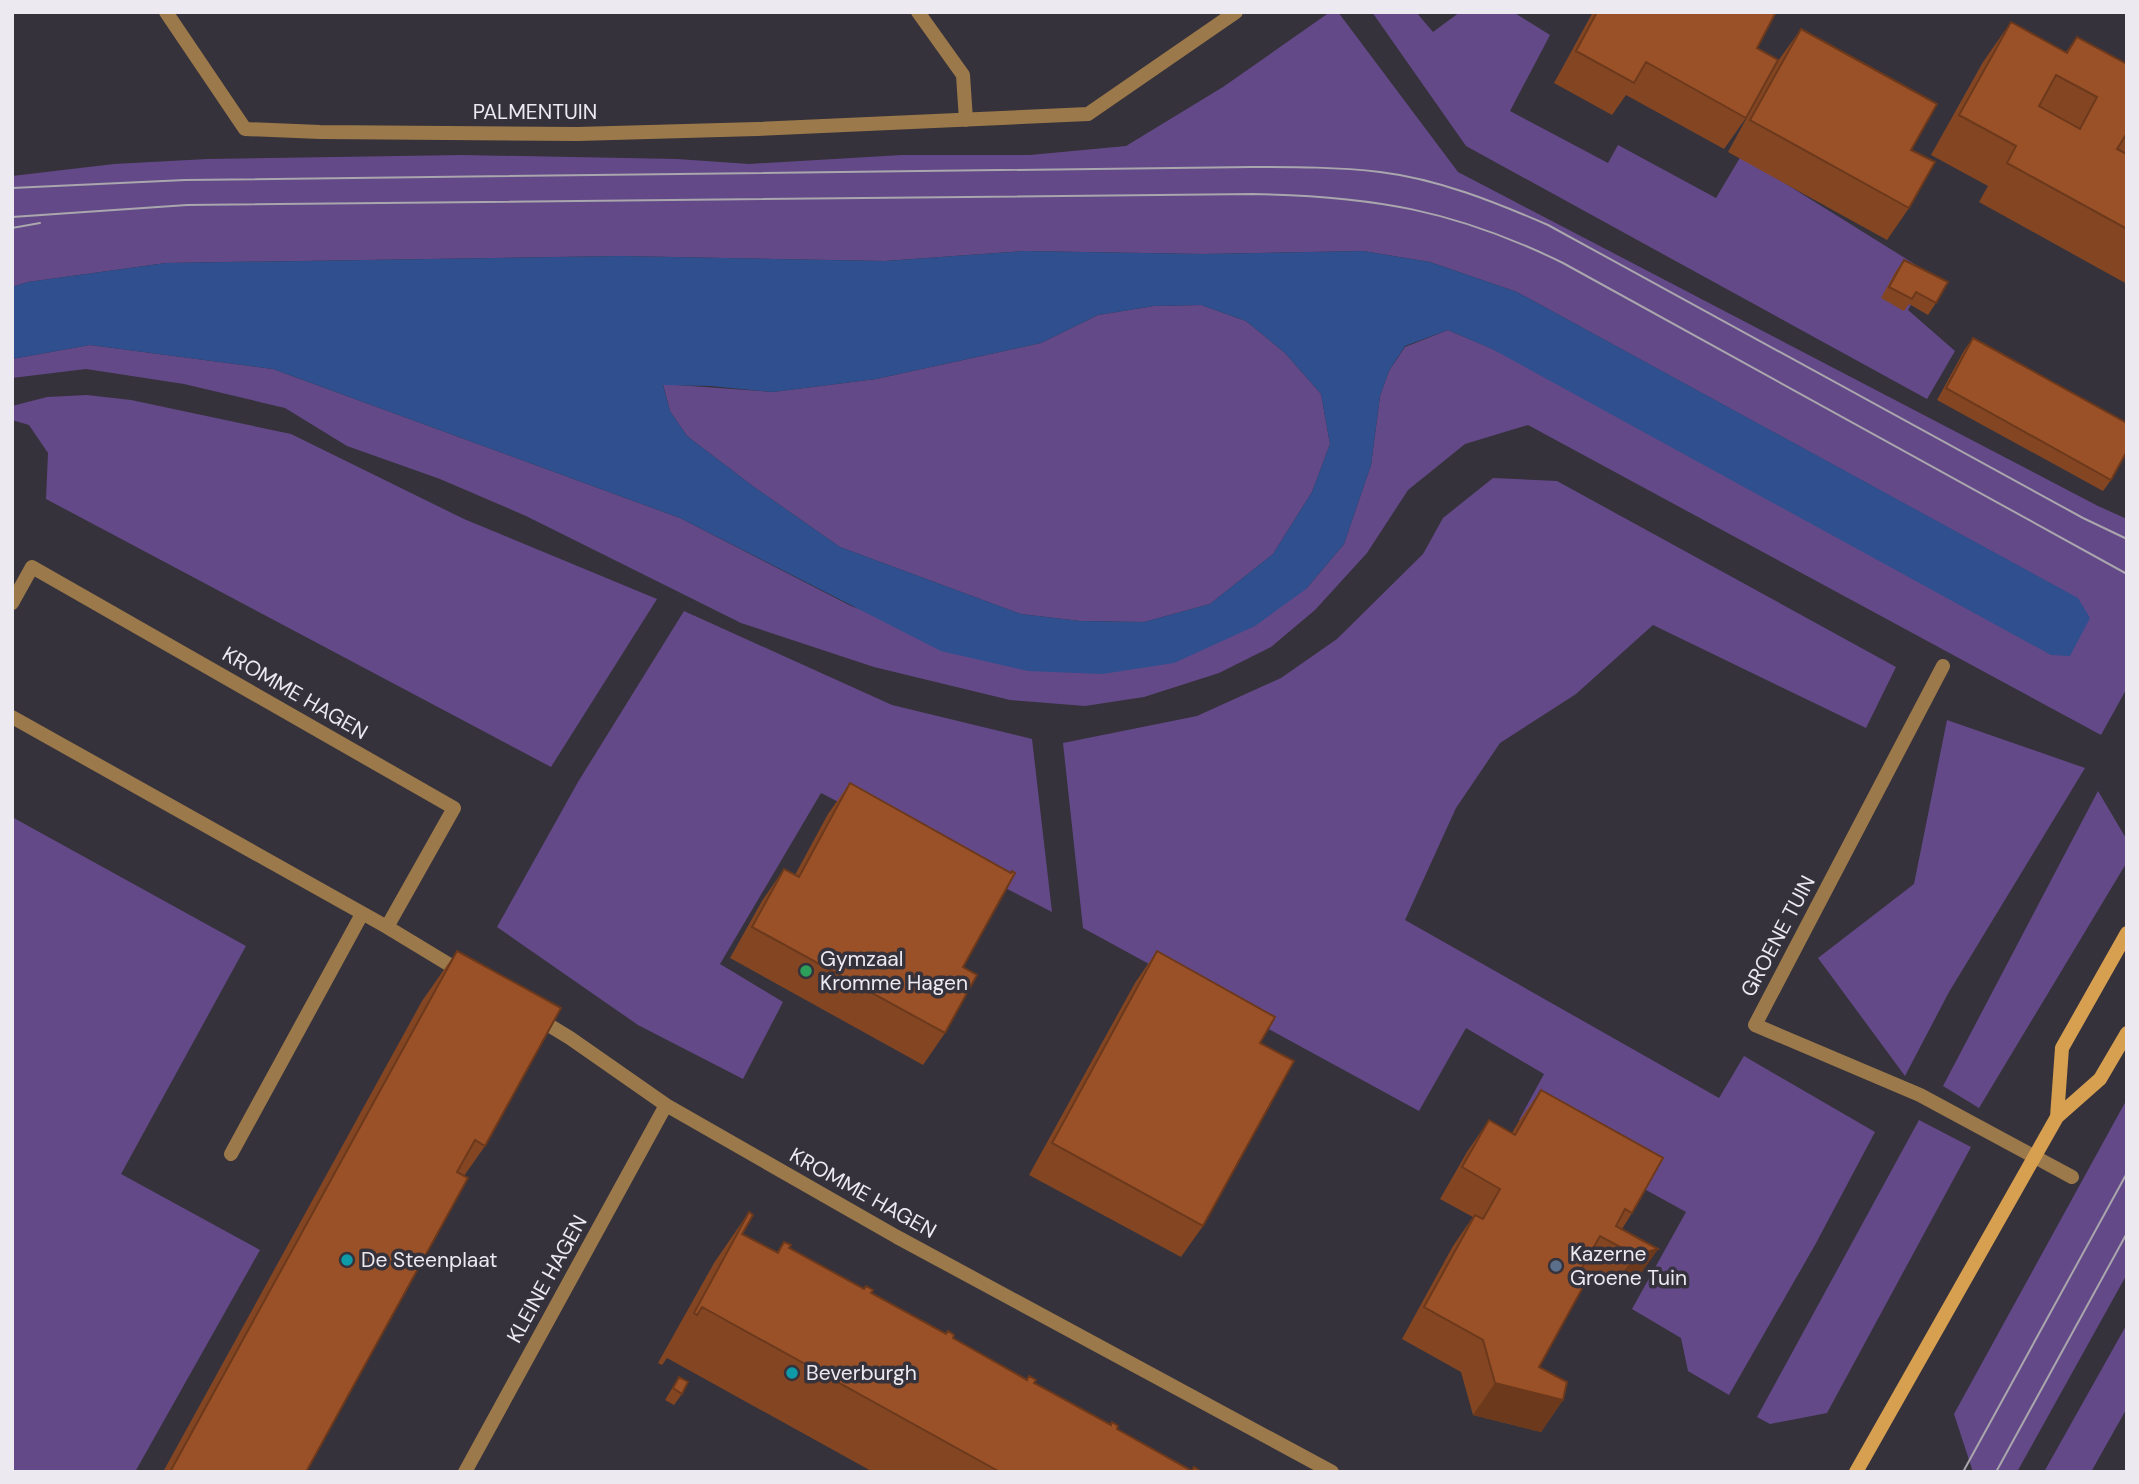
<svg xmlns="http://www.w3.org/2000/svg" width="2139" height="1484" font-family="'DM Sans',sans-serif">
  <style>
    .green { fill: #644988 }
    .water { fill: #2f4f8e; fill-rule: evenodd }
    .lines { fill: none; stroke-linecap: round; stroke-linejoin: round }
    .street { stroke: #9c794a; stroke-width: 14 }
    .secondary { stroke: #d79f50; stroke-width: 14 }
    .tram { stroke: #a9a6ad; stroke-width: 2 }
    .wall { fill: #844622 }
    .shaded-wall { fill: #6c391c }
    .building { fill: #9a5128; stroke: #6c391c; stroke-width: 2; fill-rule: evenodd }
    .leisure-dot { fill: #2e9e5b; stroke: #35323b; stroke-width: 2.5 }
    .culture-dot { fill: #0f9aa8; stroke: #35323b; stroke-width: 2.5 }
    .service-dot { fill: #5c6f8a; stroke: #35323b; stroke-width: 2.5 }
    .labels { text-anchor: middle; dominant-baseline: central; stroke-width: 7; stroke-linejoin: round; paint-order: stroke }
    .street-label { font-size: 21px; fill: #ece9f0; stroke: #35323b }
    .poi-label { font-size: 21px; fill: #ece9f0; stroke: #35323b; text-anchor: start }
  </style>
  <rect width="100%" height="100%" fill="#35323b"/>
  <path class="green" d="M 1330,12 L 1338,12 L 1458,172 L 2098,506 L 2127,519 L 2127,688 L 2101,735 L 1528,425 L 1465,444 L 1408,490 L 1367,553 L 1315,610 L 1271,647 L 1219,673 L 1144,697 L 1085,706 L 1010,700 L 874,667 L 741,623 L 526,516 L 440,479 L 347,446 L 285,408 L 184,384 L 86,369 L 12,378 L 12,359 L 90,345 L 273,369 L 680,518 L 851,606 L 1028,671 L 1306,589 L 1344,544 L 1371,465 L 1380,396 L 1389,371 L 1405,347 L 1448,330 L 2077,598 L 1517,292 L 1430,262 L 1363,251 L 1203,254 L 1024,251 L 885,261 L 621,256 L 166,263 L 28,282 L 12,287 L 12,176 L 114,164 L 207,159 L 463,155 L 677,159 L 749,164 L 902,155 L 1030,155 L 1126,146 L 1223,87 Z
    M 1372,12 L 1416,12 L 1433,32 L 1460,12 L 1513,12 L 1550,35 L 1510,111 L 1608,163 L 1618,145 L 1716,198 L 1741,156 L 1929,273 L 1908,310 L 1955,351 L 1927,399 L 1466,146 Z
    M 1201,305 L 1246,321 L 1285,353 L 1321,394 L 1330,444 L 1312,492 L 1273,554 L 1210,604 L 1144,622 L 1080,621 L 1021,614 L 840,547 L 754,487 L 687,436 L 670,411 L 663,384 L 773,392 L 876,379 L 1041,343 L 1098,315 L 1154,306 Z
    M 87,395 L 131,400 L 291,434 L 464,519 L 657,599 L 551,767 L 46,499 L 48,453 L 29,425 L 12,420 L 12,406 L 47,397 Z
    M 1493,478 L 1557,481 L 1896,667 L 1866,728 L 1653,625 L 1576,694 L 1500,743 L 1456,808 L 1405,920 L 1719,1098 L 1744,1056 L 1875,1132 L 1815,1245 L 1729,1395 L 1688,1371 L 1681,1338 L 1632,1309 L 1686,1212 L 1519,1120 L 1544,1074 L 1466,1028 L 1419,1111 L 1083,928 L 1063,743 L 1197,716 L 1281,678 L 1337,639 L 1423,554 L 1443,518 Z
    M 684,611 L 892,705 L 1032,739 L 1052,912 L 821,793 L 720,964 L 783,1002 L 743,1079 L 638,1025 L 497,927 L 578,782 Z
    M 1947,720 L 2085,768 L 1949,992 L 1905,1076 L 1818,958 L 1914,884 Z
    M 2098,791 L 2127,840 L 2127,862 L 1979,1108 L 1943,1086 Z
    M 12,817 L 246,946 L 121,1174 L 260,1250 L 135,1472 L 12,1472 Z
    M 2127,1099 L 2127,1274 L 2017,1472 L 1973,1472 L 1954,1414 Z
    M 1919,1120 L 1971,1147 L 1827,1413 L 1770,1424 L 1757,1417 Z
    M 2127,1324 L 2127,1408 L 2091,1472 L 2044,1472 Z"/>
  <path class="water" d="M 1024,251 L 1203,254 L 1363,251 L 1430,262 L 1517,292 L 2078,598 L 2090,618 L 2070,656 L 2051,655 L 1492,349 L 1448,330 L 1405,346 L 1389,371 L 1380,396 L 1371,465 L 1344,544 L 1306,589 L 1255,626 L 1174,663 L 1102,674 L 1028,671 L 941,651 L 680,518 L 273,369 L 90,345 L 12,359 L 12,287 L 28,282 L 166,263 L 621,256 L 885,261 ZM 1201,305 L 1246,321 L 1285,353 L 1321,394 L 1330,444 L 1312,492 L 1273,554 L 1210,604 L 1144,622 L 1080,621 L 1021,614 L 840,547 L 754,487 L 687,436 L 670,411 L 663,385 L 710,386 L 773,392 L 876,379 L 1041,343 L 1098,315 L 1154,306 Z"/>
  <g class="lines">
    <path class="street" d="M 166,12 L 245,129 L 320,132 L 577,134 L 757,129 L 1088,114 L 1236,12
      M 918,12 L 963,75 L 966,120
      M 12,603 L 32,567 L 454,808 L 387,927
      M 1943,666 L 1755,1025 L 1920,1095 L 2072,1177
      M 12,717 L 387,927 L 463,973
      M 534,1016 L 570,1038 L 666,1105 L 897,1237 L 1332,1472
      M 231,1154 L 362,914
      M 465,1472 L 666,1105"/>
    <path class="secondary" d="M 2057,1117 L 2062,1048 L 2127,933
      M 1856,1472 L 2057,1117 L 2100,1079 L 2127,1033"/>
    <path class="tram" d="M 12,188 L 185,180 L 1252,167 C 1295,167 1338,167 1380,172 C 1438,179 1495,202 1548,225 L 2083,518 L 2127,539
      M 12,217 L 187,205 L 1253,194 C 1372,196 1455,210 1563,263 L 2127,574
      M 12,228 L 40,223
      M 1963,1472 L 2127,1173
      M 1996,1472 L 2127,1233"/>
  </g>
  <path class="wall" d="M 1593,12 L 1776,12 L 1757,48 L 1746,118 L 1724,149 L 1626,95 L 1612,115 L 1554,83 Z
    M 2011,22 L 2066,52 L 2077,37 L 2127,64 L 2127,284 L 1979,202 L 1988,186 L 1931,155 L 1983,62 Z
    M 1801,29 L 1911,150 L 1909,208 L 1887,240 L 1728,152 L 1778,61 Z
    M 1904,260 L 1936,303 L 1928,315 L 1909,304 L 1904,311 L 1881,298 L 1896,271 Z
    M 1973,338 L 2111,480 L 2103,491 L 1937,400 L 1965,349 Z
    M 850,783 L 963,967 L 945,1033 L 923,1065 L 730,958 L 762,901 L 784,869 L 795,875 L 828,814 Z
    M 457,951 L 485,1146 L 464,1176 L 306,1472 L 163,1472 L 422,1001 Z
    M 1157,951 L 1203,1226 L 1181,1257 L 1029,1175 L 1135,983 Z
    M 1541,1090 L 1632,1213 L 1622,1229 L 1658,1249 L 1636,1280 L 1613,1287 L 1581,1270 L 1539,1367 L 1563,1400 L 1541,1432 L 1473,1415 L 1461,1372 L 1402,1339 L 1453,1246 L 1473,1217 L 1440,1199 L 1467,1152 L 1489,1120 L 1512,1133 L 1519,1121 Z
    M 749,1212 L 742,1234 L 777,1252 L 784,1242 L 789,1248 L 946,1334 L 948,1331 L 953,1338 L 1034,1383 L 1110,1425 L 1112,1422 L 1117,1429 L 1192,1470 L 1200,1472 L 873,1472 L 667,1358 L 662,1365 L 658,1363 L 714,1263 Z
    M 679,1377 L 682,1394 L 674,1405 L 665,1400 Z"/>
  <path class="shaded-wall" d="M 1658,1249 L 1636,1280 L 1613,1287 L 1635,1255 Z
    M 1495,1383 L 1563,1400 L 1541,1432 L 1473,1415 Z"/>
  <path class="building" d="M 1597,12 L 1776,12 L 1757,48 L 1778,60 L 1746,118 L 1646,62 L 1634,83 L 1576,51 Z
    M 2011,22 L 2067,53 L 2077,37 L 2127,64 L 2127,133 L 2117,149 L 2127,154 L 2127,229 L 2007,163 L 2016,146 L 1959,115 ZM 2056,75 L 2097,97 L 2080,129 L 2039,106 Z
    M 1801,29 L 1937,104 L 1911,150 L 1935,162 L 1909,208 L 1750,120 Z
    M 1904,260 L 1948,282 L 1936,303 L 1916,292 L 1912,299 L 1889,287 Z
    M 1973,338 L 2127,423 L 2127,451 L 2111,480 L 1946,388 Z
    M 850,783 L 1011,873 L 1012,871 L 1015,873 L 963,967 L 977,975 L 945,1033 L 752,927 L 784,869 L 799,877 Z
    M 457,951 L 561,1008 L 485,1146 L 475,1140 L 457,1172 L 468,1178 L 306,1472 L 170,1472 Z
    M 1157,951 L 1275,1017 L 1260,1043 L 1294,1061 L 1203,1226 L 1052,1143 Z
    M 1541,1090 L 1663,1158 L 1632,1213 L 1625,1209 L 1616,1226 L 1658,1249 L 1635,1255 L 1600,1236 L 1579,1273 L 1588,1278 L 1539,1367 L 1567,1382 L 1563,1400 L 1495,1383 L 1483,1340 L 1424,1307 L 1475,1215 L 1483,1219 L 1500,1189 L 1462,1167 L 1489,1120 L 1515,1135 Z
    M 749,1212 L 753,1215 L 742,1234 L 778,1253 L 784,1242 L 791,1245 L 789,1248 L 864,1289 L 866,1286 L 873,1290 L 871,1293 L 946,1334 L 948,1331 L 954,1335 L 953,1338 L 1027,1380 L 1029,1376 L 1036,1380 L 1034,1383 L 1111,1425 L 1112,1422 L 1118,1426 L 1117,1429 L 1192,1471 L 1194,1467 L 1200,1471 L 1200,1472 L 1000,1472 L 702,1307 L 697,1315 L 694,1313 Z
    M 679,1377 L 688,1382 L 682,1394 L 673,1388 Z"/>
  <circle class="leisure-dot" cx="806" cy="971" r="7"/>
  <g class="culture-dot">
    <circle cx="347" cy="1260" r="7"/>
    <circle cx="792" cy="1373" r="7"/>
  </g>
  <circle class="service-dot" cx="1556" cy="1266" r="7"/>
  <g class="labels">
    <g class="street-label">
      <text x="535" y="112">PALMENTUIN</text>
      <text transform="translate(295 693) rotate(30)">KROMME HAGEN</text>
      <text transform="translate(1778 936) rotate(-62)">GROENE TUIN</text>
      <text transform="translate(863 1193) rotate(29)">KROMME HAGEN</text>
      <text transform="translate(547 1279) rotate(-61)">KLEINE HAGEN</text>
    </g>
    <g class="poi-label">
      <text x="820" y="959">Gymzaal<tspan x="820" dy="24">Kromme Hagen</tspan></text>
      <text x="1570" y="1254">Kazerne<tspan x="1570" dy="24">Groene Tuin</tspan></text>
      <text x="361" y="1260">De Steenplaat</text>
      <text x="806" y="1373">Beverburgh</text>
    </g>
  </g>
  <rect width="2139" height="1484" fill="none" stroke="#ece9f0" stroke-width="28"/>
</svg>
